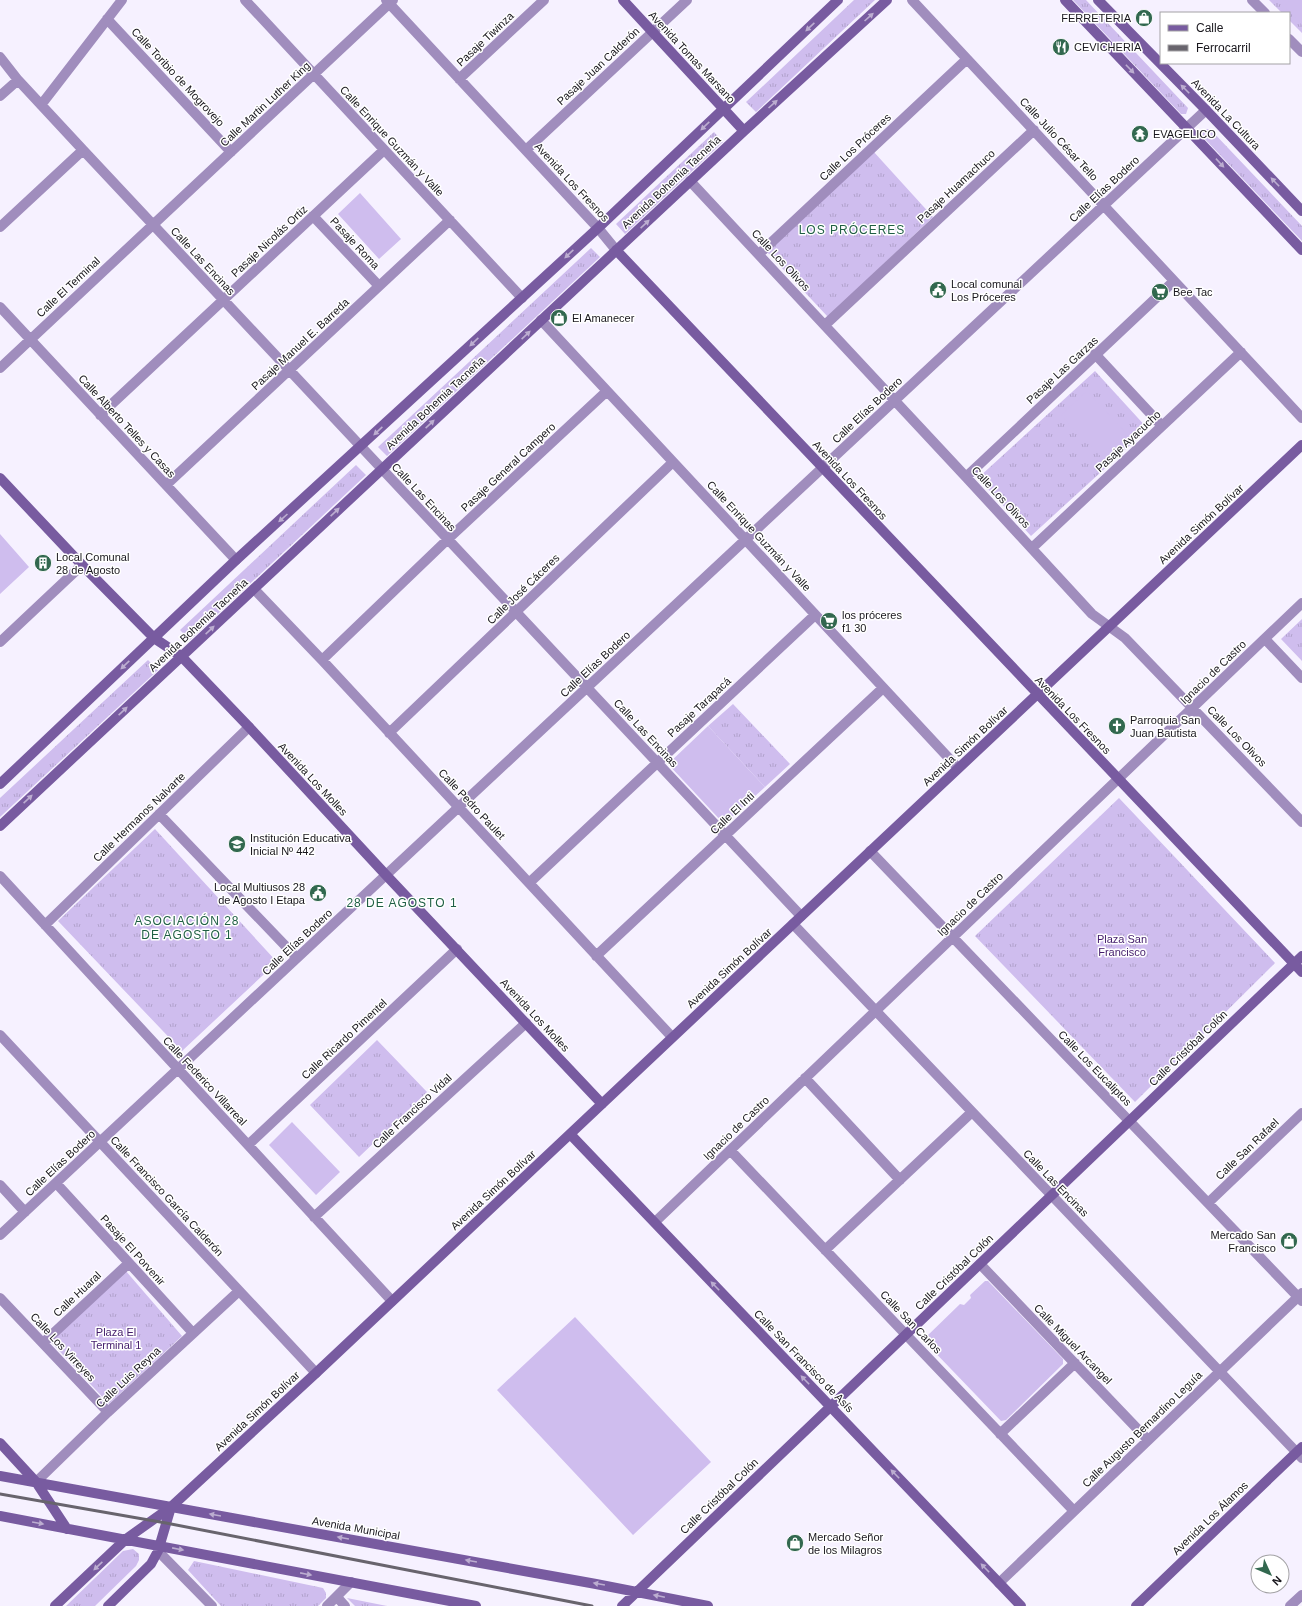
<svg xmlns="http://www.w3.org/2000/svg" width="1302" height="1606" font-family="Arial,sans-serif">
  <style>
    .grass { fill: url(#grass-tufts) }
    .garden { fill: #cfbdee }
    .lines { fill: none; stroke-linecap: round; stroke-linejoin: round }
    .street { stroke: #a08dbd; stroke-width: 10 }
    .secondary { stroke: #785ba0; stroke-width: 10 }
    .rail { stroke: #68646d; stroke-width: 3 }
    .oneway { fill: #bcadd0 }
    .labels { text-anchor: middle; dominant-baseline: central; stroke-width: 3; stroke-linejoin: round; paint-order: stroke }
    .poi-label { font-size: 11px; fill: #19171d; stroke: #fff; text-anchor: start }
    .street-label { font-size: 11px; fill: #19171d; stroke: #fff }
    .park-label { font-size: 11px; fill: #421b6a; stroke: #fff }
    .neighbourhood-label { font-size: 12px; letter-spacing: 1px; fill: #1f5f44; stroke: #fff }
  </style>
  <defs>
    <pattern id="grass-tufts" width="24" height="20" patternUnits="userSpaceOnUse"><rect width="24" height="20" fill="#cfbdee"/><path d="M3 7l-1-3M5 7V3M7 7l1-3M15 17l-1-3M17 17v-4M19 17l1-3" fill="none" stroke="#b1a2cc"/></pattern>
  </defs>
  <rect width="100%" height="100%" fill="#f6f1ff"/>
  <path class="grass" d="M 854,0 L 875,0 L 756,112 L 746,102 Z
    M 1073,0 L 1086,0 L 1188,108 L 1186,114 L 1181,114 Z
    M 1269,0 L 1302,0 L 1302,33 L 1289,20 L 1289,13 L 1282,13 Z
    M 1206,129 L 1210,129 L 1302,226 L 1302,241 L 1202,136 L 1203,132 Z
    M 714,132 L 723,142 L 625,234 L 616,224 Z
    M 873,151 L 933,217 L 828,317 L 767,252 Z
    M 591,248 L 600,257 L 387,456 L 378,447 Z
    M 1095,371 L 1148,429 L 1031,536 L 978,478 Z
    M 356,465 L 366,475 L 190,640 L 180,630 Z
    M 1302,619 L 1302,661 L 1281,639 Z
    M 148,660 L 158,670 L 0,817 L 0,798 Z
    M 733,704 L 790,764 L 765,787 L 708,726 Z
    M 1119,798 L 1275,963 L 1135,1102 L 975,936 Z
    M 155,829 L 277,962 L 182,1051 L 58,921 Z
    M 377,1040 L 427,1092 L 359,1157 L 310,1105 Z
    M 125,1270 L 182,1336 L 109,1404 L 50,1341 Z
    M 133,1549 L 139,1554 L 139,1560 L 136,1566 L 95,1606 L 66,1606 L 123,1551 Z
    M 194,1561 L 323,1588 L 326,1593 L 326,1598 L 318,1606 L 221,1606 L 188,1570 Z
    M 347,1598 L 387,1606 L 355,1606 Z"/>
  <path class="garden" d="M 1291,0 L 1302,0 L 1302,25 L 1284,6 Z
    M 360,193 L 401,239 L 379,259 L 338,214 Z
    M 1087,391 L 1129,436 L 1104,460 L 1061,415 Z
    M 0,534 L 29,567 L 0,594 Z
    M 708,726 L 765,787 L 724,824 L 668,764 Z
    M 292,1122 L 340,1172 L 316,1195 L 269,1145 Z
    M 985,1281 L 988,1281 L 1063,1359 L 1063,1364 L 1006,1420 L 1001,1421 L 925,1342 L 925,1338 L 960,1304 L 964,1305 L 971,1298 L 970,1295 Z
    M 575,1317 L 711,1462 L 633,1535 L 497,1390 Z"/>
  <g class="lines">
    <path class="street" d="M 245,0 L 522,298
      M 386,0 L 598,228 L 616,250
      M 912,0 L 1302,418
      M 1252,0 L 1265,13
      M 107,19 L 231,152
      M 1289,39 L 1302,52
      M 0,57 L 18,80 L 83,150 L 801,916
      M 459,79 L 544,0
      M 0,96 L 18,80
      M 41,105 L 122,0
      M 526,150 L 687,0
      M 690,181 L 966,477 L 1092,614 L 1125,638 L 1302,822
      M 313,216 L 379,286
      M 0,227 L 83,150
      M 759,254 L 967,59
      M 0,307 L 236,560
      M 541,320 L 958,768
      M 825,325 L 1034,130
      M 1095,354 L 1162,426
      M 0,368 L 393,0
      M 100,415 L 384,150
      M 966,477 L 1174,281
      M 166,485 L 450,220
      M 1032,548 L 1241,352
      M 254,589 L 322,660 L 672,1037
      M 1265,639 L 1302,678
      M 0,642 L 82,565
      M 322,660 L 447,540 L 607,391
      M 389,733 L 673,462
      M 159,814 L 297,958
      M 870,851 L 1302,1301
      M 0,876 L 392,1301
      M 529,883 L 815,615
      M 793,924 L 1302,1458
      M 45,925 L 249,727
      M 596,956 L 883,688
      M 0,1035 L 316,1373
      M 805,1078 L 900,1180
      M 248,1145 L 457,949
      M 730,1150 L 1074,1511
      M 56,1183 L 193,1333
      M 0,1185 L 25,1212
      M 1208,1203 L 1302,1113
      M 314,1217 L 526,1023
      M 655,1222 L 1302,603
      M 0,1235 L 1206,110
      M 825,1250 L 972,1112
      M 980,1264 L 1148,1440
      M 0,1298 L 108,1412
      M 43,1343 L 129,1263
      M 1000,1434 L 1075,1363
      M 36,1482 L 108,1412 L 239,1291
      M 158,1551 L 212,1606
      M 999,1583 L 1302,1293
      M 337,1597 L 345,1606
      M 327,1606 L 351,1582
      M 1290,1606 L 1302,1595"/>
    <path class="secondary" d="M 623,0 L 744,131
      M 1065,0 L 1302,250
      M 1098,0 L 1206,110 L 1302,211
      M 616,250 L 1302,972
      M 0,478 L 82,565 L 154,638 L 181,656 L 249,727 L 386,875 L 602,1104
      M 0,784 L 236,560 L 598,228 L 838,0
      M 0,826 L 744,131 L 887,0
      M 570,1134 L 1021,1606
      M 0,1443 L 36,1482 L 67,1529
      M 0,1476 L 596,1584 L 708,1606
      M 0,1516 L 476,1606
      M 55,1606 L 126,1539 L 171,1507 L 316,1373 L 1302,445
      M 108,1606 L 151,1564 L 158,1551 L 171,1507
      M 622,1606 L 1302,956
      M 1136,1606 L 1302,1447"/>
    <path class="rail" d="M 0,1494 L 166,1523 L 592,1606"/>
  </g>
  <defs><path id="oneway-solid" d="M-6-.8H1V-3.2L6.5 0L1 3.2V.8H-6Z"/></defs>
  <g class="oneway">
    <use href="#oneway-solid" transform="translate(869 17) rotate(-42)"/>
    <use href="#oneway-solid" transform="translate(810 27) rotate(137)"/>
    <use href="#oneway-solid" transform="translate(1130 69) rotate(46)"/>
    <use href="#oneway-solid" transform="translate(1185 89) rotate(-135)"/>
    <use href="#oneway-solid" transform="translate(773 104) rotate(-42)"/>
    <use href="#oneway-solid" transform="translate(705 126) rotate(136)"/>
    <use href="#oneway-solid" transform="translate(1220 163) rotate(47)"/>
    <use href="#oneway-solid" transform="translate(1275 182) rotate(-134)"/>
    <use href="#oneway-solid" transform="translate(645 224) rotate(-43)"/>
    <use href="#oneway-solid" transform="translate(569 254) rotate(137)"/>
    <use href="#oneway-solid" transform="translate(526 335) rotate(-43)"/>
    <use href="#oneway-solid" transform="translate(474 342) rotate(137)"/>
    <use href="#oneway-solid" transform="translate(430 424) rotate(-43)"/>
    <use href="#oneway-solid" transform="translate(378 431) rotate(137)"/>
    <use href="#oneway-solid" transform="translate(335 512) rotate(-43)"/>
    <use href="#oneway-solid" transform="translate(283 518) rotate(138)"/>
    <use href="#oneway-solid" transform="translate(210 630) rotate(-43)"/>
    <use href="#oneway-solid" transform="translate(125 665) rotate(136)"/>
    <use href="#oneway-solid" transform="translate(123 711) rotate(-43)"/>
    <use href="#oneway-solid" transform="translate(28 799) rotate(-43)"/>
    <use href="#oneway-solid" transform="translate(715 1286) rotate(-134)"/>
    <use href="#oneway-solid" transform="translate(805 1380) rotate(-134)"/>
    <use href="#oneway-solid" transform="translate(895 1474) rotate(-134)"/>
    <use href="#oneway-solid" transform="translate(215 1515) rotate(-170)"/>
    <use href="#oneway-solid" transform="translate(38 1523) rotate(10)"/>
    <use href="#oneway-solid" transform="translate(343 1538) rotate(-170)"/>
    <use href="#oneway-solid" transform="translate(178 1549) rotate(11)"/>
    <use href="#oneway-solid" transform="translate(471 1561) rotate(-170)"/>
    <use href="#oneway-solid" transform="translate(98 1566) rotate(137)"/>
    <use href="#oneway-solid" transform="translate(985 1568) rotate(-134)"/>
    <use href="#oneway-solid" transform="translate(306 1574) rotate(11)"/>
    <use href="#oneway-solid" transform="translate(599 1584) rotate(-170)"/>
    <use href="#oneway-solid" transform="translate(659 1596) rotate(-168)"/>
  </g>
  <defs>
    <symbol id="shop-disc" viewBox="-11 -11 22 22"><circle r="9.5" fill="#32684f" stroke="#fff"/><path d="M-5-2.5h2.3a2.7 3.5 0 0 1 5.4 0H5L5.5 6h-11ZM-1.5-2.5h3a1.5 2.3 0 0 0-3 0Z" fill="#fff"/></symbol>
    <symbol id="restaurant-disc" viewBox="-11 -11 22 22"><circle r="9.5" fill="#32684f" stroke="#fff"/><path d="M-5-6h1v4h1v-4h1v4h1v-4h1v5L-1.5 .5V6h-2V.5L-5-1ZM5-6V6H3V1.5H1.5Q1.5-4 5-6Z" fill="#fff"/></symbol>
    <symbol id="temple-disc" viewBox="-11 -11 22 22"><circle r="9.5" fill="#32684f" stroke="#fff"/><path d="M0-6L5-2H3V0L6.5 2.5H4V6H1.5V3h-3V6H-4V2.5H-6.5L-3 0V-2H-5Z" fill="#fff"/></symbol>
    <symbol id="civic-disc" viewBox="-11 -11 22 22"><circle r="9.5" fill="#32684f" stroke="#fff"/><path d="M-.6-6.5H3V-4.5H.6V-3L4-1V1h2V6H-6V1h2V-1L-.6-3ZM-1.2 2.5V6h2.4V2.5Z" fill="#fff"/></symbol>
    <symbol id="supermarket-disc" viewBox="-11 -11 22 22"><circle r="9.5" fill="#32684f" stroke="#fff"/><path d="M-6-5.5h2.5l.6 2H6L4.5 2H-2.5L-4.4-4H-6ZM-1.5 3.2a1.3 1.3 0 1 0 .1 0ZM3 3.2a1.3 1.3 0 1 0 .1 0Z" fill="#fff"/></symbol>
    <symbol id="building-disc" viewBox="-11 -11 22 22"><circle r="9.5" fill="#32684f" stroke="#fff"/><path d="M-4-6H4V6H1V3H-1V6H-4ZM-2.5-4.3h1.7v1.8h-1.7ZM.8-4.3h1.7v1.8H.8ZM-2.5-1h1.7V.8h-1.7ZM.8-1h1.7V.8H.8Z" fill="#fff"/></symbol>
    <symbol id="church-disc" viewBox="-11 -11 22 22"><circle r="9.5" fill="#32684f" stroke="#fff"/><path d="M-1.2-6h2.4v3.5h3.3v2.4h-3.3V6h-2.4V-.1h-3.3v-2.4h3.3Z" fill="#fff"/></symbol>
    <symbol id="school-disc" viewBox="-11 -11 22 22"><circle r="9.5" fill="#32684f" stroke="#fff"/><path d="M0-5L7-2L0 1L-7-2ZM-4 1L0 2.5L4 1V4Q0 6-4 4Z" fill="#fff"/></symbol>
  </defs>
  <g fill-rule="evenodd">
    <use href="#shop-disc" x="1134" y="8" width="20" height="20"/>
    <use href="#restaurant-disc" x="1051" y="37" width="20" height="20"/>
    <use href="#temple-disc" x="1130" y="124" width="20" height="20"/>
    <use href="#civic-disc" x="928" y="280" width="20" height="20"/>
    <use href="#supermarket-disc" x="1150" y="282" width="20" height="20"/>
    <use href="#shop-disc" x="549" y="308" width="20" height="20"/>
    <use href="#building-disc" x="33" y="553" width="20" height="20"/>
    <use href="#supermarket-disc" x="819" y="611" width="20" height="20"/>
    <use href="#church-disc" x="1107" y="716" width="20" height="20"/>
    <use href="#school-disc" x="227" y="834" width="20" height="20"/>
    <use href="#civic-disc" x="308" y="883" width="20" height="20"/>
    <use href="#shop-disc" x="1279" y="1231" width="20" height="20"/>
    <use href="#shop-disc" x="785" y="1533" width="20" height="20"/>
  </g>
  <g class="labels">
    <g class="poi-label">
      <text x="1131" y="18" text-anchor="end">FERRETERIA</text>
      <text x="1074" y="47">CEVICHERIA</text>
      <text x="1153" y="134">EVAGELICO</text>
      <text x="951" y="284">Local comunal<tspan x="951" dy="13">Los Próceres</tspan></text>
      <text x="1173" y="292">Bee Tac</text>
      <text x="572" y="318">El Amanecer</text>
      <text x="56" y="557">Local Comunal<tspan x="56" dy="13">28 de Agosto</tspan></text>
      <text x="842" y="615">los próceres<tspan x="842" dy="13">f1 30</tspan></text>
      <text x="1130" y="720">Parroquia San<tspan x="1130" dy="13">Juan Bautista</tspan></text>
      <text x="250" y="838">Institución Educativa<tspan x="250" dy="13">Inicial Nº 442</tspan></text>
      <text x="305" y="887" text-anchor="end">Local Multiusos 28<tspan x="305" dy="13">de Agosto I Etapa</tspan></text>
      <text x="1276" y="1235" text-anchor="end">Mercado San<tspan x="1276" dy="13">Francisco</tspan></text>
      <text x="808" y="1537">Mercado Señor<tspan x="808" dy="13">de los Milagros</tspan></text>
    </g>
    <g class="street-label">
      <text transform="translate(485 39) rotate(-43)">Pasaje Tiwinza</text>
      <text transform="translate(692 57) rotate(47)">Avenida Tomas Marsano</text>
      <text transform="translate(598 66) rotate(-43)">Pasaje Juan Calderón</text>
      <text transform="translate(178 77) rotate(47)">Calle Toribio de Mogrovejo</text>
      <text transform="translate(265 104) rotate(-43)">Calle Martin Luther King</text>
      <text transform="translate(1226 114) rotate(46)">Avenida La Cultura</text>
      <text transform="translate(1059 139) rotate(47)">Calle Julio César Tello</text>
      <text transform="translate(392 141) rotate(47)">Calle Enrique Guzmán y Valle</text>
      <text transform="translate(855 147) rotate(-43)">Calle Los Próceres</text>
      <text transform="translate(572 182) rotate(47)">Avenida Los Fresnos</text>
      <text transform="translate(671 182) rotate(-43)">Avenida Bohemia Tacneña</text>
      <text transform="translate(956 186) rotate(-43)">Pasaje Huamachuco</text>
      <text transform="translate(1104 189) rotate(-43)">Calle Elías Bodero</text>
      <text transform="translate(269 241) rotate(-43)">Pasaje Nicolás Ortiz</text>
      <text transform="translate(355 243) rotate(47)">Pasaje Roma</text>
      <text transform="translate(781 260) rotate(47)">Calle Los Olivos</text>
      <text transform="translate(203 261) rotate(47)">Calle Las Encinas</text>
      <text transform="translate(68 287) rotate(-43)">Calle El Terminal</text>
      <text transform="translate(300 344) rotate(-43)">Pasaje Manuel E. Barreda</text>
      <text transform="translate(1062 370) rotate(-43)">Pasaje Las Garzas</text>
      <text transform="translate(435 403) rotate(-43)">Avenida Bohemia Tacneña</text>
      <text transform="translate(867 410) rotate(-43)">Calle Elías Bodero</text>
      <text transform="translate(127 426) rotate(47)">Calle Alberto Telles y Casas</text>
      <text transform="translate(1128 441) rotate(-43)">Pasaje Ayacucho</text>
      <text transform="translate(508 467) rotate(-43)">Pasaje General Campero</text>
      <text transform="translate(850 480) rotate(47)">Avenida Los Fresnos</text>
      <text transform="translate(424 497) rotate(47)">Calle Las Encinas</text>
      <text transform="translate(1001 497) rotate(47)">Calle Los Olivos</text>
      <text transform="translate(1201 524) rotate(-43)">Avenida Simón Bolívar</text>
      <text transform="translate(759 536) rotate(47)">Calle Enrique Guzmán y Valle</text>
      <text transform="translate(523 589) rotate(-44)">Calle José Cáceres</text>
      <text transform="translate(198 625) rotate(-43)">Avenida Bohemia Tacneña</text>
      <text transform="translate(595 664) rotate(-43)">Calle Elías Bodero</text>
      <text transform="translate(1213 672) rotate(-44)">Ignacio de Castro</text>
      <text transform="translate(699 707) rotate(-43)">Pasaje Tarapacá</text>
      <text transform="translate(1073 715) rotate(46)">Avenida Los Fresnos</text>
      <text transform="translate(646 733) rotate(47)">Calle Las Encinas</text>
      <text transform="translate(1237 736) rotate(46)">Calle Los Olivos</text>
      <text transform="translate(965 746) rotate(-43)">Avenida Simón Bolívar</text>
      <text transform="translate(313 779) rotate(47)">Avenida Los Molles</text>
      <text transform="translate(472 804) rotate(47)">Calle Pedro Paulet</text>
      <text transform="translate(732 813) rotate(-43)">Calle El Inti</text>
      <text transform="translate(139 817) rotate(-44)">Calle Hermanos Nalvarte</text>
      <text transform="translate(970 904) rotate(-44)">Ignacio de Castro</text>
      <text transform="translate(297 942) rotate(-43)">Calle Elías Bodero</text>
      <text transform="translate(729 968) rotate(-43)">Avenida Simón Bolívar</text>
      <text transform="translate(535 1015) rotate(47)">Avenida Los Molles</text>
      <text transform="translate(344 1039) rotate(-43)">Calle Ricardo Pimentel</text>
      <text transform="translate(1188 1048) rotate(-44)">Calle Cristóbal Colón</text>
      <text transform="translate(1095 1068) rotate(46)">Calle Los Eucaliptos</text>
      <text transform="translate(205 1081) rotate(47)">Calle Federico Villarreal</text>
      <text transform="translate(412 1111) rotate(-43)">Calle Francisco Vidal</text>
      <text transform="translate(736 1128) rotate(-44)">Ignacio de Castro</text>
      <text transform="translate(1247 1149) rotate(-44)">Calle San Rafael</text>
      <text transform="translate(60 1163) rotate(-43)">Calle Elías Bodero</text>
      <text transform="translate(1056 1183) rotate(46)">Calle Las Encinas</text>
      <text transform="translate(493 1190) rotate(-43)">Avenida Simón Bolívar</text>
      <text transform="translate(167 1196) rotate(47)">Calle Francisco García Calderón</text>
      <text transform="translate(133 1250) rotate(48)">Pasaje El Porvenir</text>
      <text transform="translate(954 1272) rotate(-44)">Calle Cristóbal Colón</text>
      <text transform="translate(77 1294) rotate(-43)">Calle Huaral</text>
      <text transform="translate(911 1322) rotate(46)">Calle San Carlos</text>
      <text transform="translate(1073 1344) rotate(46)">Calle Miguel Arcangel</text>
      <text transform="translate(63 1347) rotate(47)">Calle Los Virreyes</text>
      <text transform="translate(804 1361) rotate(46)">Calle San Francisco de Asís</text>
      <text transform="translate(128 1377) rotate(-43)">Calle Luis Reyna</text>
      <text transform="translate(257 1411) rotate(-43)">Avenida Simón Bolívar</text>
      <text transform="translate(1142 1429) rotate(-44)">Calle Augusto Bernardino Leguía</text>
      <text transform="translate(719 1496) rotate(-44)">Calle Cristóbal Colón</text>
      <text transform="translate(1210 1518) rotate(-44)">Avenida Los Álamos</text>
      <text transform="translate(356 1528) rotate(10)">Avenida Municipal</text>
    </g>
    <g class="park-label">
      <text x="1122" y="939">Plaza San<tspan x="1122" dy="13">Francisco</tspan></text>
      <text x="116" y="1332">Plaza El<tspan x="116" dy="13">Terminal 1</tspan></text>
    </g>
    <g class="neighbourhood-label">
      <text x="852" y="230">LOS PRÓCERES</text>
      <text x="402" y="903">28 DE AGOSTO 1</text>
      <text x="187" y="921">ASOCIACIÓN 28<tspan x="187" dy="14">DE AGOSTO 1</tspan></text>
    </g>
  </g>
  <rect x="1160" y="12" width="130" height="52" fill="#ffffff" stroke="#a3a2a5"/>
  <rect x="1168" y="25" width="20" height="6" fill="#785ba0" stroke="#a3a2a5"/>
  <text x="1196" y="32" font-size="12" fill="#19171d">Calle</text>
  <rect x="1168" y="45" width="20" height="6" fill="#68646d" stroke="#a3a2a5"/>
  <text x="1196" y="52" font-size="12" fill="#19171d">Ferrocarril</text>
  <g transform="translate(1270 1574) rotate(134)"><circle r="19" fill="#ffffff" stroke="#a3a2a5"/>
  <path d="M0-3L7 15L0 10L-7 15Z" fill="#32684f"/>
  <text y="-6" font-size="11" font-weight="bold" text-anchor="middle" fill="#19171d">N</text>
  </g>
</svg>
